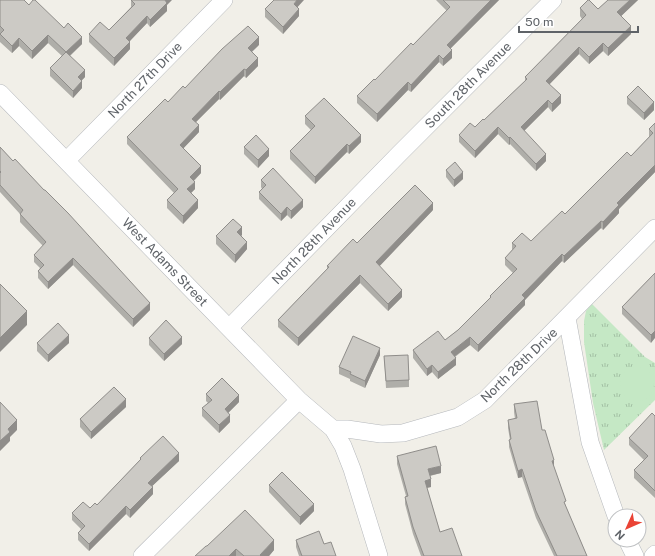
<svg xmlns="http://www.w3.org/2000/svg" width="655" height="556" font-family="'Public Sans',sans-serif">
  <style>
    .grass { fill: url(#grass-tufts) }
    .pitch { fill: #c5e8c5 }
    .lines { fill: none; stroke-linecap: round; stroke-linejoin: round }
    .street-casing { stroke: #b5b8bc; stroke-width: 18 }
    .street { stroke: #fff; stroke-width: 17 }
    .wall { fill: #afaea9 }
    .shaded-wall { fill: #8f8d8a }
    .building { fill: #cccac5; stroke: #8f8d8a }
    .labels { text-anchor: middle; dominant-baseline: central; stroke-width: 3.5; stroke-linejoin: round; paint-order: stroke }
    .street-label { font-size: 13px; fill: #5f6368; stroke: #fff }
  </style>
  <defs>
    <pattern id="grass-tufts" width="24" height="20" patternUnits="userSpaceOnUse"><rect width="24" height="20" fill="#c5e8c5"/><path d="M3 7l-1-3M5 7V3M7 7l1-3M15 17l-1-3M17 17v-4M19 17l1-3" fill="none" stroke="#a3c0a4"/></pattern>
  </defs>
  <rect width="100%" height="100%" fill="#f1efe8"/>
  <path class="grass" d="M 592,304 L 645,357 L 655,363 L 655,400 L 604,450 L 593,403 L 584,342 L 584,321 L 586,311 Z"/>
  <path class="pitch" d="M620 384a17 17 0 1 1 34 0a17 17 0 1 1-34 0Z"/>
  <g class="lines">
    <defs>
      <path id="street" d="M 0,93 L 299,400 L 333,429 L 343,446 L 352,469 L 379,556
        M 67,160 L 224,0
        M 567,318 L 590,442 L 616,516
        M 229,328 L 399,154 L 553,0
        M 333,429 L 347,429 L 381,434 L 403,433 L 458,417 L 485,400 L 655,228
        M 627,540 L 635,556
        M 142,556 L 299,400
        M 653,556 L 655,554"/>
    </defs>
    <use href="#street" class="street-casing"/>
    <use href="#street" class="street"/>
  </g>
  <path class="wall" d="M 0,0 L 29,5 L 64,28 L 82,44 L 70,56 L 85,77 L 82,80 L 82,88 L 73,98 L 50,76 L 50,68 L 62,56 L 48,43 L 32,59 L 19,46 L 12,53 L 0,42 Z
    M 131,0 L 167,5 L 167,11 L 150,27 L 147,23 L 130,41 L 130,49 L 114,66 L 89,42 L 89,34 L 109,30 L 131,7 Z
    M 436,0 L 499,0 L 450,49 L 452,58 L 443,66 L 439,62 L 411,92 L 408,90 L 377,122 L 357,103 L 357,96 L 375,80 L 413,45 L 447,11 Z
    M 608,0 L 638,0 L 621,16 L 631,34 L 608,56 L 603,51 L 589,64 L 579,54 L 549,84 L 561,103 L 552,112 L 548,107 L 524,131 L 546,161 L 536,171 L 510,144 L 509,145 L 498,134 L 475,158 L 459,142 L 459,135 L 475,127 L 484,120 L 525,81 L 525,77 L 582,19 L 580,16 L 580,8 L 598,9 Z
    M 297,7 L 299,16 L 283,34 L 265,17 L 265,9 Z
    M 259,45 L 252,52 L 258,66 L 246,78 L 244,76 L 220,100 L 219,99 L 196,122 L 199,132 L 183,148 L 201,173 L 194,181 L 195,189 L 191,193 L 198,208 L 183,224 L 167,208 L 167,200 L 174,193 L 127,144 L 127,137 L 185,88 Z
    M 627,97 L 654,110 L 644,120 L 627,104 Z
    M 305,116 L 361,142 L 349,154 L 347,152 L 315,184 L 290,159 L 290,151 L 311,130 L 305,124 Z
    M 655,123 L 655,172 L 619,209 L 619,213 L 603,230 L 601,228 L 564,263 L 562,261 L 525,300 L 525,305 L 478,352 L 470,345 L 455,357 L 456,365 L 438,379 L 432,372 L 427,376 L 413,358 L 413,350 L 445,340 L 458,330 L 490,298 L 490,296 L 513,273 L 505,265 L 505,258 L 512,250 L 512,243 L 531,241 L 565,214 L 631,156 L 649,137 L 649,129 Z
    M 0,147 L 150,310 L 133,327 L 73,265 L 48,289 L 38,278 L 38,271 L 40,268 L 34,262 L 34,255 L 43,246 L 20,222 L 20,214 L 0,192 Z
    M 244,147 L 269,156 L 258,168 L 244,154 Z
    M 446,170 L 463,179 L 454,187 L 446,177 Z
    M 261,180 L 303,207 L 291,219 L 287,215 L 281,221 L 259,199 L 259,192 L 262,189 L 261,187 Z
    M 433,210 L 379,266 L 402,297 L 388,311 L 360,283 L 298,346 L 278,327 L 278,320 L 327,269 L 327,266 L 357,243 Z
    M 242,235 L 241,236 L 247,249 L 235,263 L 216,244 L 216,236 Z
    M 655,273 L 651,343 L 622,314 L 622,307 Z
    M 149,338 L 182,344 L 164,361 L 149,345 Z
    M 37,343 L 69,343 L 48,362 L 37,351 Z
    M 380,355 L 365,388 L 350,381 L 350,379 L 339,374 L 339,367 Z
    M 384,356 L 409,380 L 409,387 L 386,388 Z
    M 206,394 L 239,402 L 228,413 L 230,422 L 219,433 L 202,416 L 202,408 L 208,403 L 206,401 Z
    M 514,404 L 542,430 L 554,468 L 566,507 L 587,556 L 554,556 L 536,518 L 522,477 L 518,478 L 509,447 L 509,440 L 510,440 L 508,428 L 508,420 L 515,419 L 514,412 Z
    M 126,407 L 91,439 L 80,427 L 80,419 Z
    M 655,416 L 655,498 L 634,478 L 634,470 L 644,460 L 629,445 L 629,438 Z
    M 397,456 L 441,473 L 430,476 L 431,487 L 427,488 L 440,532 L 462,556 L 421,556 L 413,534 L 405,504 L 405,497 L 406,496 L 397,464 Z
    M 140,458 L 179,461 L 152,486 L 153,494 L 130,518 L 126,514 L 89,551 L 78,540 L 78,533 L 81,529 L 72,520 L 72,513 L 90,508 L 97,505 L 140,460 Z
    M 269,485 L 314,511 L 300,525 L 269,492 Z
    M 296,540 L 324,544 L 336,556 L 299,556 L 296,547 Z
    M 207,546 L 274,550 L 269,556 L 195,556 Z"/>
  <path class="shaded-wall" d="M 165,0 L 172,0 L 167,5 L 167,11 L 150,27 L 150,20 Z
    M 297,0 L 304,0 L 294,11 L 294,4 Z
    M 491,0 L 499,0 L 447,52 L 447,45 Z
    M 630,0 L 638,0 L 617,20 L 617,12 Z
    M 299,9 L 299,16 L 283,34 L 283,27 Z
    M 147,16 L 147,23 L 126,45 L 126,38 Z
    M 631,26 L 631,34 L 608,56 L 608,48 Z
    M 48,35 L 48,43 L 32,59 L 32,51 Z
    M 82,37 L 82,44 L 66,59 L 66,52 Z
    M 259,37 L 259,45 L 248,55 L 248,48 Z
    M 19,38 L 19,46 L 12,53 L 12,46 Z
    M 130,42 L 130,49 L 114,66 L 114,58 Z
    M 603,43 L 603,51 L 589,64 L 589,57 Z
    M 579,47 L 579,54 L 546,88 L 546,81 Z
    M 452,50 L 452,58 L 443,66 L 443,59 Z
    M 439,55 L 439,62 L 411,92 L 411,85 Z
    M 258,58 L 258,66 L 246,78 L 246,70 Z
    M 244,69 L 244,76 L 220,100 L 220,92 Z
    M 85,70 L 85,77 L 78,84 L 78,77 Z
    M 82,81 L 82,88 L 73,98 L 73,91 Z
    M 408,82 L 408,90 L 377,122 L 377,114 Z
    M 219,91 L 219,99 L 192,126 L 192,119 Z
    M 561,95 L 561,103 L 552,112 L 552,104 Z
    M 548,100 L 548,107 L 521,134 L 521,127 Z
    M 654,102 L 654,110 L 644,120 L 644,113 Z
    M 199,125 L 199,132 L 180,152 L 180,145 Z
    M 498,127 L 498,134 L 475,158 L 475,151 Z
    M 361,135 L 361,142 L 349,154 L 349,146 Z
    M 510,137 L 510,144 L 509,145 L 509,138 Z
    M 347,144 L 347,152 L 315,184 L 315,177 Z
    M 269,149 L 269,156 L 258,168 L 258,160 Z
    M 546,154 L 546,161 L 536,171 L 536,164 Z
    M 655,165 L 655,172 L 619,209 L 619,213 L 603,230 L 603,222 L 617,203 Z
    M 201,166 L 201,173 L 190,184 L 190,177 Z
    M 463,172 L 463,179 L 454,187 L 454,180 Z
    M 195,182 L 195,189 L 187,197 L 187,189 Z
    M 198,200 L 198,208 L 183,224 L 183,216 Z
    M 303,200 L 303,207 L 291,219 L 291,211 Z
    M 433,203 L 433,210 L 376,270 L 376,262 Z
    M 287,207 L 287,215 L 281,221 L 281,214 Z
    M 601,221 L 601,228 L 564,263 L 564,256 Z
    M 242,227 L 242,235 L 237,240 L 237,232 Z
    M 247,242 L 247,249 L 235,263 L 235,255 Z
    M 562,254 L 562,261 L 525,300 L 525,305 L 478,352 L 478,345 L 522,295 Z
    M 73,258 L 73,265 L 48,289 L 48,282 Z
    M 360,275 L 360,283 L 298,346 L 298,338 Z
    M 402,290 L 402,297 L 388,311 L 388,304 Z
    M 150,303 L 150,310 L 133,327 L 133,319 Z
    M 27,311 L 27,325 L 0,352 L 0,338 Z
    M 655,331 L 655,338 L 651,343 L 651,335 Z
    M 69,335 L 69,343 L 48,362 L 48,355 Z
    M 182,337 L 182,344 L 164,361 L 164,354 Z
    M 470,337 L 470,345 L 451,359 L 451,352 Z
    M 380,348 L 380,355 L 365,388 L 365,381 Z
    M 456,358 L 456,365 L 438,379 L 438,372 Z
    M 432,365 L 432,372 L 427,376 L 427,369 Z
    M 239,395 L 239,402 L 225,416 L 225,409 Z
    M 126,399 L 126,407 L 91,439 L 91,432 Z
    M 230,415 L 230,422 L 219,433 L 219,425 Z
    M 17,420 L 17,430 L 10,437 L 10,441 L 0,451 L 0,441 L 8,429 Z
    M 179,453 L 179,461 L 148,490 L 148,483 Z
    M 554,460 L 554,468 L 552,461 Z
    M 441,466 L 441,473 L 428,476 L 428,469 Z
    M 522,469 L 522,477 L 518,478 L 518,471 Z
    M 431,479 L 431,487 L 425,488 L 425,481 Z
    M 153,487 L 153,494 L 130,518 L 130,510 Z
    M 314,504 L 314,511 L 300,525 L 300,517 Z
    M 126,506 L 126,514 L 89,551 L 89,544 Z
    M 274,540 L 274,550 L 269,556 L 260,556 L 260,555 Z
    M 236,549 L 236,556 L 229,556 Z"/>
  <path class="building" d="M 0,0 L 24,0 L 29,5 L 33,0 L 35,0 L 64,28 L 68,23 L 82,37 L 66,52 L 85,70 L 78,77 L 82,81 L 73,91 L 50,68 L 66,52 L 48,35 L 32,51 L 19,38 L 12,46 L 0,34 L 4,30 L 0,26 Z
    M 131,0 L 165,0 L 167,3 L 150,20 L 147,16 L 126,38 L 130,42 L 114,58 L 89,34 L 100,22 L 109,30 L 135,4 Z
    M 274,0 L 297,0 L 294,4 L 299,9 L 283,27 L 265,9 Z
    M 443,0 L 491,0 L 447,45 L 452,50 L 443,59 L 439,55 L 411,85 L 408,82 L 377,114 L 357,96 L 374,79 L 375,80 L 411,43 L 413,45 L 450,7 Z
    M 588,0 L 589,0 L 598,9 L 608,0 L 630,0 L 617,12 L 631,26 L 608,48 L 603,43 L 589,57 L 579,47 L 546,81 L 561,95 L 552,104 L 548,100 L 521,127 L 546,154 L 536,164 L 510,137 L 509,138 L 498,127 L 475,151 L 459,135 L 470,123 L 475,127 L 483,119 L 484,120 L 527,79 L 525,77 L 586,15 L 580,8 Z
    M 248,26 L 259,37 L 248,48 L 258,58 L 246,70 L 244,69 L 220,92 L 219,91 L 192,119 L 199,125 L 180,145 L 201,166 L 190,177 L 195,182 L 187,189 L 198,200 L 183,216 L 167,200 L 178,189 L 127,137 L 165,99 L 168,102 L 183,86 L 185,88 L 222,49 Z
    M 638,86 L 654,102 L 644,113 L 627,97 Z
    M 324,98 L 361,135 L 349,146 L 347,144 L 315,177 L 290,151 L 315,126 L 305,116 Z
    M 655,123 L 655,165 L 617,203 L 619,205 L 603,222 L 601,221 L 564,256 L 562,254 L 522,295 L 525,298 L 478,345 L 470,337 L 451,352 L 456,358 L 438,372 L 432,365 L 427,369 L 413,350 L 438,331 L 445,340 L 458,330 L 491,297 L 490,296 L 517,269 L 505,258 L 516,246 L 512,243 L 522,233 L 531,241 L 562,211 L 565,214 L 627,152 L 631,156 L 653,133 L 649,129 Z
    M 256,135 L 269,149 L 258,160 L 244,147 Z
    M 0,147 L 13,161 L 15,159 L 44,190 L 45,190 L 68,213 L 150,303 L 133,319 L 73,258 L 48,282 L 38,271 L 44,265 L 34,255 L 46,242 L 20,214 L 23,210 L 0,185 L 0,173 L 1,172 L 0,171 Z
    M 455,162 L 463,172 L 454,180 L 446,170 Z
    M 273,168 L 303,200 L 291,211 L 287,207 L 281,214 L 259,192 L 266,185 L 261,180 Z
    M 415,185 L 433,203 L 376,262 L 402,290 L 388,304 L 360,275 L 298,338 L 278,320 L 329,267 L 327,266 L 353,239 L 357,243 Z
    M 233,219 L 242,227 L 237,232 L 247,242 L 235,255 L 216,236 Z
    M 655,273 L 655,331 L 651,335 L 622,307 Z
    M 0,284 L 27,311 L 0,338 Z
    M 166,320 L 182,337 L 164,354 L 149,338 Z
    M 58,323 L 69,335 L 48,355 L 37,343 Z
    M 353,336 L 380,348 L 365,381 L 350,374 L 351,372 L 339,367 Z
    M 408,355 L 409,380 L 386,381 L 384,356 Z
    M 222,378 L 239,395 L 225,409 L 230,415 L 219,425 L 202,408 L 212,400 L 206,394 Z
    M 114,387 L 126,399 L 91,432 L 80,419 Z
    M 537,401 L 542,430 L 545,430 L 554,460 L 552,461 L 566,501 L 564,502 L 587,556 L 557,556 L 536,511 L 522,469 L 518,471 L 509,440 L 511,439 L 508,420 L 517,418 L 514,404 Z
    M 0,402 L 17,420 L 8,429 L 10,432 L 0,441 Z
    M 652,413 L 655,416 L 655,491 L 634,470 L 648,456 L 629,438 Z
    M 163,436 L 179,453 L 148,483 L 153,487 L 130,510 L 126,506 L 89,544 L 78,533 L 85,526 L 72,513 L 83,502 L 90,508 L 95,503 L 97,505 L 141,459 L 140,458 Z
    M 436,446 L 441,466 L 428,469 L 431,479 L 425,481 L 440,532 L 452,528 L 462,556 L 424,556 L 413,527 L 405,497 L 408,496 L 397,456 Z
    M 282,472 L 314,504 L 300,517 L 269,485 Z
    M 245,510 L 274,540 L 260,555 L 261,556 L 244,556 L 236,549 L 229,556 L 195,556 L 206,546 L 207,546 Z
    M 319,531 L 324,544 L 331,542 L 336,556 L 302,556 L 296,540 Z"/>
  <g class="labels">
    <g class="street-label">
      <text transform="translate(145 80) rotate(-46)">North 27th Drive</text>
      <text transform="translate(468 85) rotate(-45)">South 28th Avenue</text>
      <text transform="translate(314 241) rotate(-46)">North 28th Avenue</text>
      <text transform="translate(165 262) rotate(46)">West Adams Street</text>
      <text transform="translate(519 365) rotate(-44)">North 28th Drive</text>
    </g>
  </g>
  <g transform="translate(627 528) rotate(225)"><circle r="19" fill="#ffffff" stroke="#bfc1c3"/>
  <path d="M0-3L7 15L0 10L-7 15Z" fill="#ea4335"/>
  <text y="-6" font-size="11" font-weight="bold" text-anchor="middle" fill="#5f6368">N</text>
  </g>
  <path d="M519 26v6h119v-6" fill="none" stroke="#5f6368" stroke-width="2"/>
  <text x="525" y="26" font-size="12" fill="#5f6368" stroke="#ffffff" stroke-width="3" paint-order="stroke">50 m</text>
</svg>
